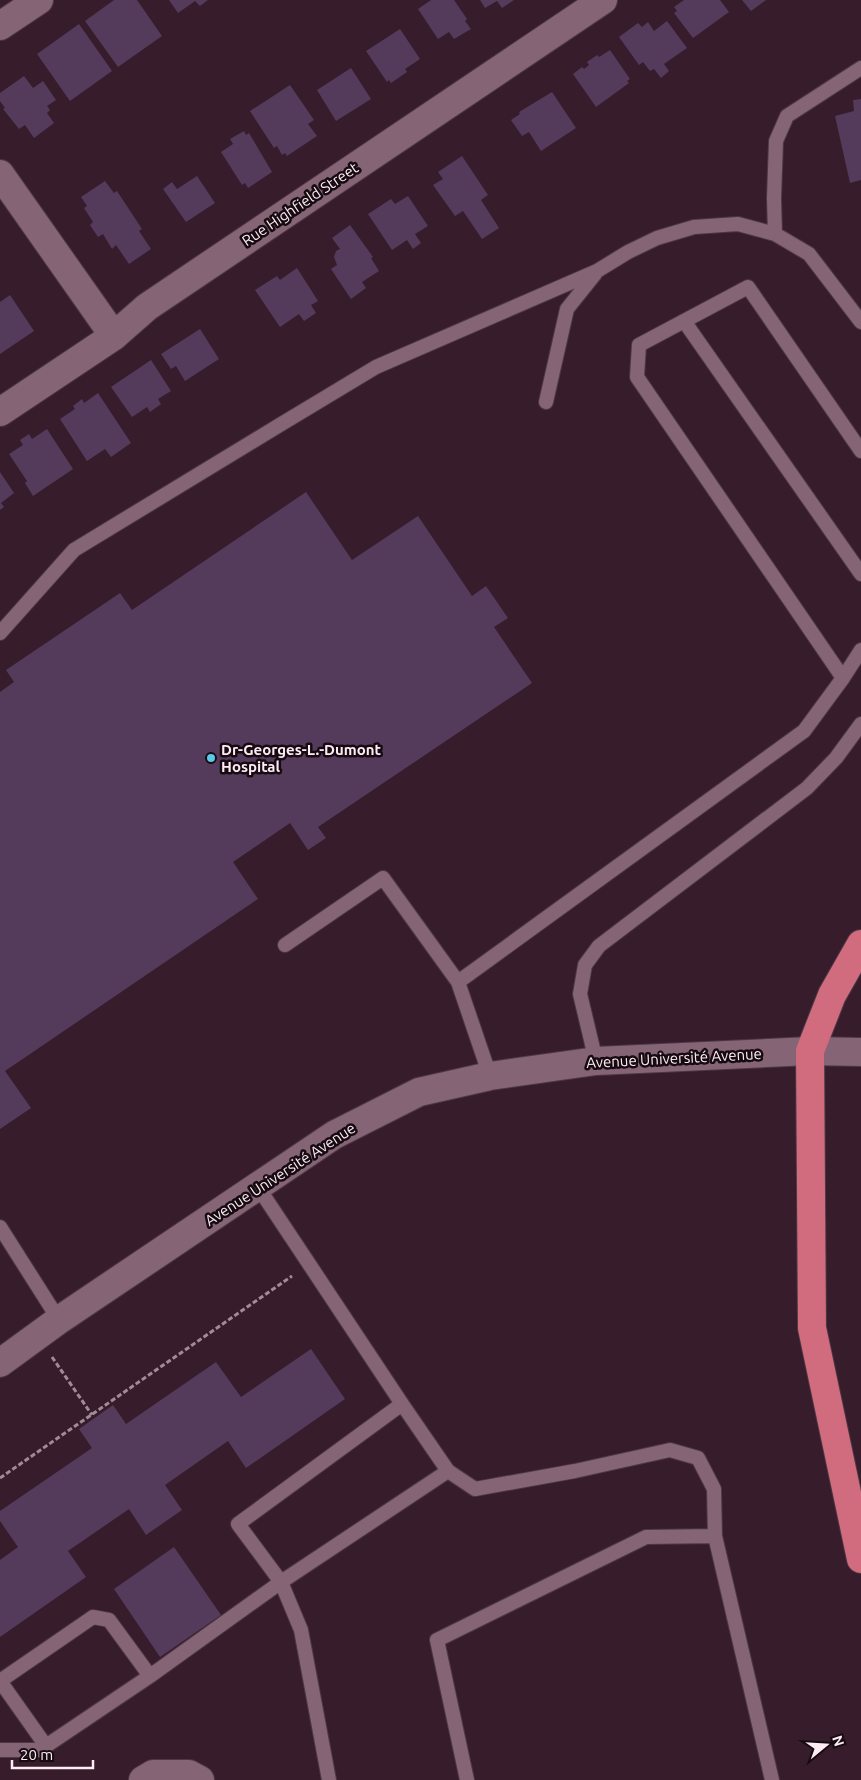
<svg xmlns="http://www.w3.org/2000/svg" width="861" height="1780" font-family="Ubuntu,sans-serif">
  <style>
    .building { fill: #553b5b }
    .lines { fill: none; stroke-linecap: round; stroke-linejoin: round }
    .lane-casing { stroke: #4e3845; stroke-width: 16 }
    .street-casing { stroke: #4e3845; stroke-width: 30 }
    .secondary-casing { stroke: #4e3845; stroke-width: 30 }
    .highway-casing { stroke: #4e3845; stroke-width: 30 }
    .path { stroke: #a28b97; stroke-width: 3; stroke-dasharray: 5 2.5; stroke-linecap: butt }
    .lane { stroke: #846475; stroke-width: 14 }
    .street { stroke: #846475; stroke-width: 28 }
    .secondary { stroke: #846475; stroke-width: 28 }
    .highway { stroke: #d06c7d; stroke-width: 28 }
    .poi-dot { fill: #5bc8e6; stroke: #170b12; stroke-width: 2 }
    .labels { text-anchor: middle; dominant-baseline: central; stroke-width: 5; stroke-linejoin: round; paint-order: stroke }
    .street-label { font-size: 15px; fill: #feebf4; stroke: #170b12 }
    .poi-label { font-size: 15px; font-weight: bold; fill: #feebf4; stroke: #170b12; text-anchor: start }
  </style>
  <rect width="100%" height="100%" fill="#371c2b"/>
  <path class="building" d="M 114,0 L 137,0 L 162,36 L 118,67 L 85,21 Z
    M 169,0 L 208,0 L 200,6 L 195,1 L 178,13 Z
    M 431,0 L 454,0 L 467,19 L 465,21 L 471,29 L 454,39 L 449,32 L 438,39 L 418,9 Z
    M 480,0 L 514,0 L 502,8 L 497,1 L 485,8 Z
    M 684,0 L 720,0 L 729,12 L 693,38 L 674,13 L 677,11 L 674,7 Z
    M 742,0 L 766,0 L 751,11 Z
    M 667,21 L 687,48 L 664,64 L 669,71 L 661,78 L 654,69 L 650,71 L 643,62 L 639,65 L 619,37 L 638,23 L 642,27 L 648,22 L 654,31 Z
    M 79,24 L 112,71 L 70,101 L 37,54 Z
    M 400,29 L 420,59 L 405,69 L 407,72 L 391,83 L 389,80 L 387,82 L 366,51 Z
    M 610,50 L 630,79 L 627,81 L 629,83 L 596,107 L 573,74 L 582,67 L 584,69 L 589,65 L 587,62 L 597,55 L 599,57 Z
    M 351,68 L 371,99 L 336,121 L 317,90 Z
    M 24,76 L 33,88 L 43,81 L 56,100 L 47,106 L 50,110 L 47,113 L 54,123 L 34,138 L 25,125 L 19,129 L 3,109 L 5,108 L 0,101 L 0,93 Z
    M 290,85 L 314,120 L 308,124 L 317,136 L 287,156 L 285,153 L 282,155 L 277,146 L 274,148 L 250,111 Z
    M 552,92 L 576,128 L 541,151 L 529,132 L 522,136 L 511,120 L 520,114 L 519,112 Z
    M 861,99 L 861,180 L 850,183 L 835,116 L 854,111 L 853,100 Z
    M 244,131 L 246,135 L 249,133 L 272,172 L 248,188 L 245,183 L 242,185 L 221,152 L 233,144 L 230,139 Z
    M 462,156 L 488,195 L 481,200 L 499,228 L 482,239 L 463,211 L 455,216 L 433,185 L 443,179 L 438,172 Z
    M 197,176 L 215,203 L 186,222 L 163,189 L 172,182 L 177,189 Z
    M 105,181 L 114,193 L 117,191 L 142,229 L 139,231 L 151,249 L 129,264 L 116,245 L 112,249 L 103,234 L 98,237 L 90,225 L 93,222 L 84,208 L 87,206 L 81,197 Z
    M 408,196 L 428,226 L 415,234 L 421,243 L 413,249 L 407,240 L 392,250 L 368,214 L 391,199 L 395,204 Z
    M 350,225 L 373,257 L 371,258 L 379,271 L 362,282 L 366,288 L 351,299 L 331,269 L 337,265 L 334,257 L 336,251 L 340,249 L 332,238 Z
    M 297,268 L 318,301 L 311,305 L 316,313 L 304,321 L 299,314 L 280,327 L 255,290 L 277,276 L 280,280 Z
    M 10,295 L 34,331 L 0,354 L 0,302 Z
    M 200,329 L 219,359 L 185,381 L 176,366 L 171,369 L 161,354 Z
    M 151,360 L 171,391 L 158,399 L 161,404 L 150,412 L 147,407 L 132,417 L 111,387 Z
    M 98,393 L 131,443 L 111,457 L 105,449 L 87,461 L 60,419 L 75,409 L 73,406 L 82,399 L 84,403 Z
    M 47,429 L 73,469 L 33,496 L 25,483 L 27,481 L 9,454 L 23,445 L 20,440 L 29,434 L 32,439 Z
    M 0,472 L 14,493 L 1,503 L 4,507 L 0,510 Z
    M 306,492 L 352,560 L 418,516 L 472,596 L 486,586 L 508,618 L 494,627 L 532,683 L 318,827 L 326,838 L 308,850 L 290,823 L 233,862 L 258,899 L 5,1071 L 31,1108 L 0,1129 L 0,692 L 14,682 L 6,670 L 120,593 L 132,610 Z
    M 311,1349 L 345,1399 L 246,1468 L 228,1441 L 165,1485 L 182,1510 L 146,1535 L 129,1509 L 68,1551 L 86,1577 L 0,1637 L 0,1560 L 18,1547 L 0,1521 L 0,1511 L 92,1448 L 79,1429 L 113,1405 L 126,1424 L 216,1362 L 241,1397 Z
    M 174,1547 L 221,1615 L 160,1657 L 114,1589 Z"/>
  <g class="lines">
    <defs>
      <path id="lane" d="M 775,234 L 774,198 L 776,141 L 787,116 L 861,68
        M 684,321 L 861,574
        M 546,402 L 567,309 L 595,274
        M 0,633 L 74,550 L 278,426 L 376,367 L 597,271 L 628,252 L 657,238 L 694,227 L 738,224 L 775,234 L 809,254 L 861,322
        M 843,678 L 637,377 L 639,345 L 748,287 L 861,451
        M 285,945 L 383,878 L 458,982 L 490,1076
        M 458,982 L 804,731 L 843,678 L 861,650
        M 596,1061 L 580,994 L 585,965 L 599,946 L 807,788 L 836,758 L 861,724
        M 258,1187 L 402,1404 L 448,1471 L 475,1489 L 575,1471 L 670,1450 L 698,1458 L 714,1489 L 715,1536 L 772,1780
        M 0,1227 L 59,1320
        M 46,1746 L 0,1681 L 93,1617 L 109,1620 L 150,1676
        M 0,1750 L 40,1750 L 150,1676 L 281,1582 L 448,1471
        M 329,1780 L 301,1630 L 281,1582 L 238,1524 L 402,1404
        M 467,1780 L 437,1640 L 646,1537 L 715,1536"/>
      <path id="street" d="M 0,26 L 39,0
        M 0,174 L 114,336
        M 0,412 L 114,336 L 147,307 L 603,0
        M 143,1780 L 153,1774 L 189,1774 L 200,1780"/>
      <path id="secondary" d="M 0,1363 L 59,1320 L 334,1135 L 419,1092 L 490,1076 L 596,1061 L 810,1051 L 861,1052"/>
      <path id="highway" d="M 861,944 L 832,995 L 810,1051 L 812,1328 L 861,1559"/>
    </defs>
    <use href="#lane" class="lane-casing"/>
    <use href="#street" class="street-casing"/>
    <use href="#secondary" class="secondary-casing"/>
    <use href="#highway" class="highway-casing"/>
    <path class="path" d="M 52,1357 L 92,1415
      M 0,1478 L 292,1276"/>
    <use href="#lane" class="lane"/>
    <use href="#street" class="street"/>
    <use href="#secondary" class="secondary"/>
    <use href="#highway" class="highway"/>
  </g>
  <circle class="poi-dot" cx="211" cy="758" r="5"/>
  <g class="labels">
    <g class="street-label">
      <text transform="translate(300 204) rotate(-34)">Rue Highfield Street</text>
      <text transform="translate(674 1058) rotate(-3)">Avenue Université Avenue</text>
      <text transform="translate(280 1174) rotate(-33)">Avenue Université Avenue</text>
    </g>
    <g class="poi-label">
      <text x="221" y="749">Dr-Georges-L.-Dumont<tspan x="221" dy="17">Hospital</tspan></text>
    </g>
  </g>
  <g transform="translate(826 1745) rotate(72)" stroke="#170b12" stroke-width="4" paint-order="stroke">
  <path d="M0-4L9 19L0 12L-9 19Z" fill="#feebf4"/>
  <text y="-8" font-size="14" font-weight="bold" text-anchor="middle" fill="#feebf4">N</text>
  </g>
  <path d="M12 1760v8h81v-8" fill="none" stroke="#feebf4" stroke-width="2.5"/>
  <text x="20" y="1760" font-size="15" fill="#feebf4" stroke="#170b12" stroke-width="4" paint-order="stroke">20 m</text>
</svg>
